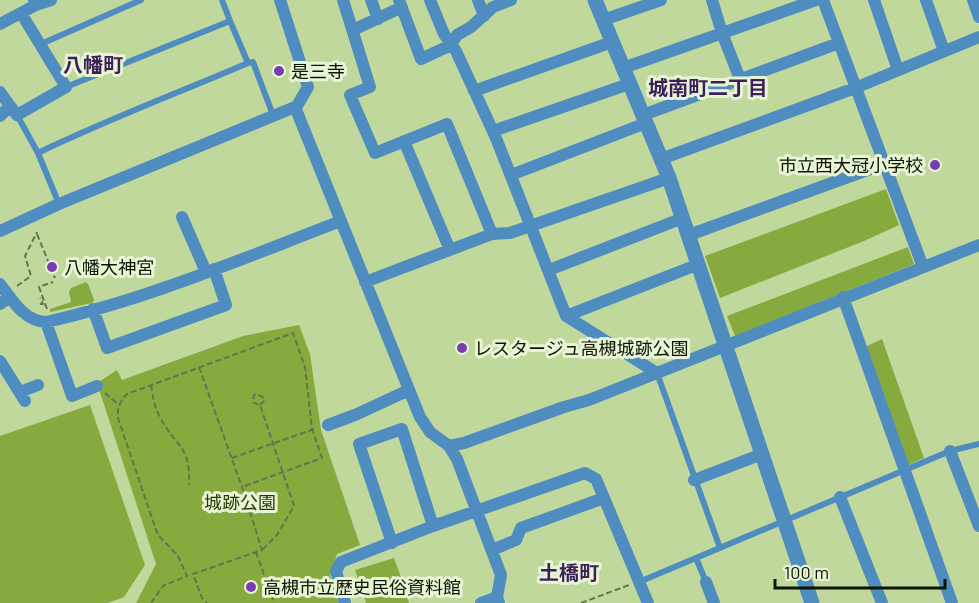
<svg xmlns="http://www.w3.org/2000/svg" width="979" height="603" font-family="Barlow,'Noto Sans JP',sans-serif">
  <style>
    .green { fill: #87aa3f }
    .lines { fill: none; stroke-linecap: round; stroke-linejoin: round }
    .path { stroke: #66744d; stroke-width: 2; stroke-dasharray: 6 3; stroke-linecap: butt }
    .service { stroke: #4f8dc0; stroke-width: 6 }
    .minor { stroke: #4f8dc0; stroke-width: 12 }
    .tertiary { stroke: #4f8dc0; stroke-width: 15 }
    .poi-dot { fill: #7b3cb1; stroke: #e8f4d6; stroke-width: 2 }
    .labels { text-anchor: middle; dominant-baseline: central; stroke-width: 6; stroke-linejoin: round; paint-order: stroke }
    .poi-label { font-size: 18px; fill: #0d1401; stroke: #e8f4d6; text-anchor: start }
    .park-label { font-size: 18px; fill: #2a3a04; stroke: #e8f4d6 }
    .neighbourhood-label { font-size: 20px; font-weight: bold; fill: #3d2058; stroke: #e8f4d6 }
  </style>
  <rect width="100%" height="100%" fill="#c1d89c"/>
  <path class="green" d="M 886,189 L 899,225 L 864,241 L 720,298 L 705,256 Z
    M 908,247 L 914,264 L 735,336 L 727,316 Z
    M 86,282 L 88,284 L 94,300 L 92,303 L 50,312 L 50,309 L 71,302 L 69,292 L 71,288 Z
    M 299,325 L 310,354 L 321,430 L 360,545 L 337,554 L 330,576 L 339,603 L 136,603 L 156,564 L 97,383 L 117,370 L 122,380 L 243,336 Z
    M 882,339 L 924,458 L 908,465 L 865,347 Z
    M 90,405 L 145,565 L 124,597 L 108,603 L 0,603 L 0,436 Z
    M 394,558 L 402,580 L 363,593 L 355,570 Z
    M 403,583 L 409,603 L 366,603 L 364,596 Z"/>
  <g class="lines">
    <path class="path" d="M 37,234 L 55,278
      M 17,286 L 31,276 L 25,256 L 37,232
      M 40,304 L 43,304 L 40,298
      M 47,309 L 39,287 L 53,282
      M 199,367 L 242,487 L 262,550 L 193,574 L 202,598 L 207,603
      M 151,385 C 153,396 154,407 160,417 C 176,448 191,445 189,485
      M 105,393 L 119,405
      M 260,405 L 264,401 L 264,398 L 257,394 L 254,395 L 253,401 L 254,403 L 260,405 L 294,506 L 277,535 L 262,550
      M 232,458 L 314,429
      M 256,552 L 274,603
      M 151,603 L 163,586 L 187,576 L 178,556 L 160,537 L 156,530 L 118,418 C 117,408 120,401 127,394 L 293,333 L 305,367 L 312,429 L 322,458 L 242,487
      M 581,603 L 629,585"/>
    <path class="service" d="M 230,21 L 248,63 L 253,62 L 273,115
      M 41,44 L 141,0
      M 66,87 L 230,21 L 222,0
      M 17,115 L 38,153 L 59,204
      M 38,153 C 106,120 178,93 248,63
      M 657,373 L 720,548
      M 696,558 L 706,582
      M 639,582 L 950,451 L 979,444"/>
    <path class="minor" d="M 280,0 L 308,87 L 297,106 L 295,107 L 420,417 L 430,432 L 449,446 L 457,459 L 501,575 L 497,597 L 499,603
      M 343,0 L 370,87 L 350,95 L 375,153 L 447,124 L 492,234
      M 371,0 L 378,19
      M 399,0 L 421,59 L 451,45 L 457,35 L 471,27 L 493,7 L 511,0
      M 430,0 L 444,34 L 456,51 L 496,138 L 566,316 L 699,264
      M 478,0 L 484,16
      M 712,0 L 722,33 L 740,79
      M 823,0 L 923,267
      M 874,0 L 898,70
      M 926,0 L 944,51
      M 973,0 L 979,17
      M 36,5 L 51,0
      M 603,20 L 661,0
      M 0,24 L 36,5 L 34,0
      M 353,30 L 402,7
      M 623,68 L 816,0
      M 474,91 L 612,42
      M 0,92 L 10,106 L 0,116
      M 10,106 L 17,115 L 66,87 L 21,13
      M 643,115 L 839,43
      M 493,131 L 629,84
      M 404,141 L 450,250
      M 661,159 L 855,88 L 979,37
      M 511,175 L 646,123
      M 182,217 L 206,272
      M 0,231 L 59,204 L 295,107
      M 689,235 L 884,164
      M 549,270 L 683,218
      M 365,282 L 492,234 L 510,233 L 669,178
      M 0,284 C 12,300 24,321 46,322 C 146,300 246,257 341,221
      M 843,297 L 952,603
      M 0,304 L 10,297
      M 93,309 L 107,348 L 226,305 L 214,269
      M 566,316 L 657,373
      M 46,322 L 72,396 L 97,386
      M 0,361 L 25,401
      M 20,392 L 38,385
      M 328,425 L 355,415 L 409,390
      M 449,446 L 464,443 L 564,407 L 589,400 L 979,245
      M 950,451 L 979,526
      M 694,480 L 762,454
      M 840,497 L 882,603
      M 392,543 L 359,444 L 402,429 L 433,526
      M 492,550 L 516,540 L 521,528 L 604,498
      M 706,582 L 714,603
      M 345,603 L 336,571 L 341,562 L 433,526 L 585,473 L 596,479 L 648,603
      M 481,603 L 497,597"/>
    <path class="tertiary" d="M 595,0 L 669,178 L 812,603"/>
  </g>
  <g class="poi-dot">
    <circle cx="279" cy="71" r="6"/>
    <circle cx="935" cy="165" r="6"/>
    <circle cx="52" cy="267" r="6"/>
    <circle cx="462" cy="348" r="6"/>
    <circle cx="251" cy="587" r="6"/>
  </g>
  <g class="labels">
    <g class="poi-label">
      <text x="291" y="71">是三寺</text>
      <text x="923" y="165" text-anchor="end">市立西大冠小学校</text>
      <text x="64" y="267">八幡大神宮</text>
      <text x="474" y="348">レスタージュ高槻城跡公園</text>
      <text x="263" y="587">高槻市立歴史民俗資料館</text>
    </g>
    <g class="park-label">
      <text x="240" y="502">城跡公園</text>
    </g>
    <g class="neighbourhood-label">
      <text x="93" y="64">八幡町</text>
      <text x="708" y="87">城南町二丁目</text>
      <text x="569" y="572">土橋町</text>
    </g>
  </g>
  <path d="M775 579v9h170v-9" fill="none" stroke="#0d1401" stroke-width="3"/>
  <text x="784" y="579" font-size="18" fill="#0d1401" stroke="#e8f4d6" stroke-width="4.5" paint-order="stroke">100 m</text>
</svg>
